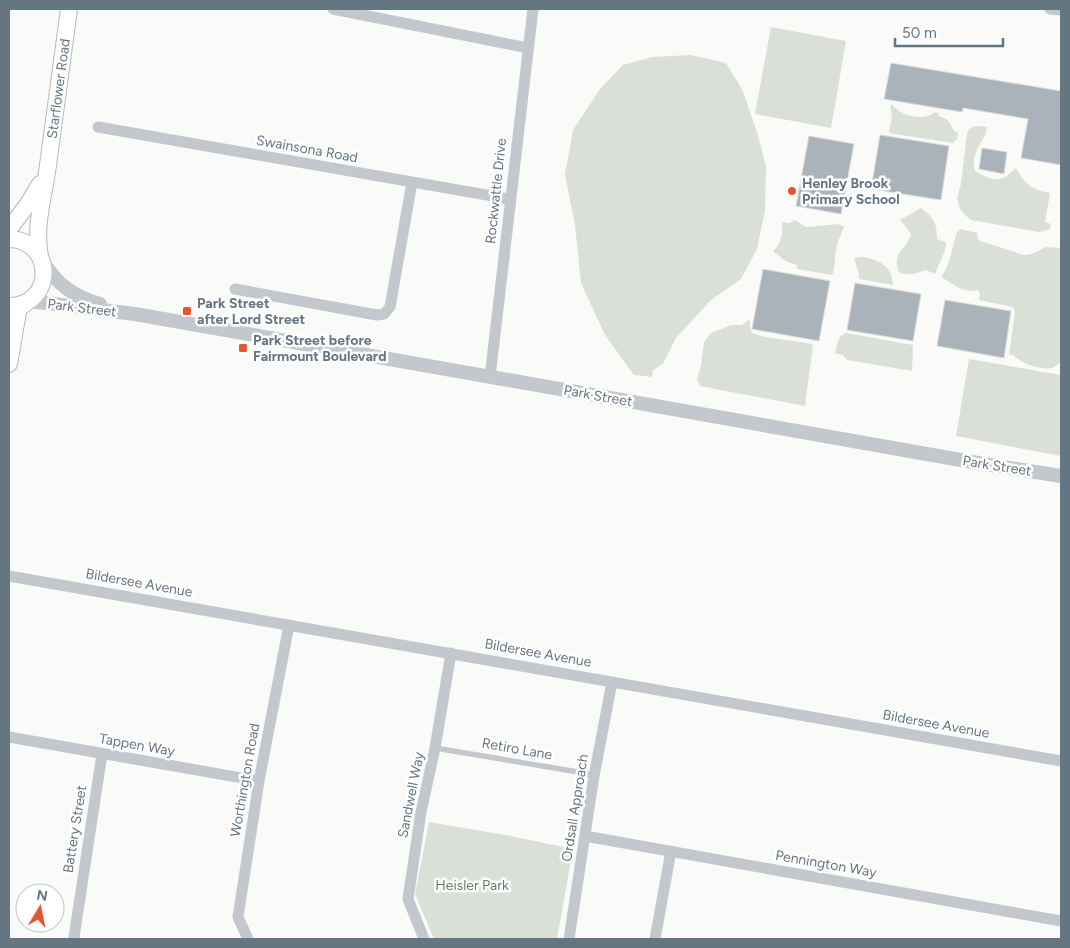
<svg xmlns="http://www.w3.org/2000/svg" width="1070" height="948" font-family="Figtree,sans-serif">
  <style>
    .green { fill: #dadfd7 }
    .building { fill: #aab3b9; stroke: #dcdcda }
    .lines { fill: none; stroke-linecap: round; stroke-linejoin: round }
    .secondary-casing { stroke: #b3babf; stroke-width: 18 }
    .service { stroke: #c3c8cc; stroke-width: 5.5 }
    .minor { stroke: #c3c8cc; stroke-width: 11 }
    .tertiary { stroke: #c3c8cc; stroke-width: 14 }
    .secondary { stroke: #fff; stroke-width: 16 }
    .poi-dot { fill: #e4572e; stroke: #fff; stroke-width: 2 }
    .labels { text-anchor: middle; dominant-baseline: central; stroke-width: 5; stroke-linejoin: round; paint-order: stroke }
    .street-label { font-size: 14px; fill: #657683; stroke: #fff }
    .poi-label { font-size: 14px; font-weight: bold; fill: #657683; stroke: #fff; text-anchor: start }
    .park-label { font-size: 14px; fill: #687a64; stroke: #fff }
  </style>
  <rect width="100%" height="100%" fill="#fafaf8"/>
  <path class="green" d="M 771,27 L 846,41 L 831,128 L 755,114 Z
    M 691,55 L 726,63 L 742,89 L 757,132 L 766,166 L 765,210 L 757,249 L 741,279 L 711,300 L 676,338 L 663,364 L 653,370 L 652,377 L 634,375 L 605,335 L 581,283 L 575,225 L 565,174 L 573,130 L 600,89 L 623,65 L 653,57 Z
    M 892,104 C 900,116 923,122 935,112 L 938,113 L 939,116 C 941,117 944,118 946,119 C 952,123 950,129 958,133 L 957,139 L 953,143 L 889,133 L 892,115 L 890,107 Z
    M 977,126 L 987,127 C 986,138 976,147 974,159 C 973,163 974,167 975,171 C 985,177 996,183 1007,176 C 1010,174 1012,171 1016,168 C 1025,185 1031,189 1050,193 L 1045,222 L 1051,224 L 1050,229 L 1039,232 L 971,220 L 965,215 L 960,209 L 957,198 L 961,184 L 967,134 C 969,128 971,127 977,126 Z
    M 921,208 C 934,218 937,223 937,239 L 946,242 L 945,250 L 935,274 L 926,270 C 915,273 908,278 898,271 C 893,249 906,252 911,234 L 906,227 L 900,220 Z
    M 795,220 L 806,227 L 839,224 L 844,227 C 841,235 837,242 836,251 C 834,259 836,268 832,275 L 797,269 L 797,265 C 793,263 789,263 786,261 C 781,258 778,254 773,252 C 781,243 783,235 782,222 L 789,223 Z
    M 961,229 L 977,233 L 977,237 L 980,241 L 1024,255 L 1032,254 L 1046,247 L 1061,248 L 1061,356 L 1060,363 C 1058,364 1056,366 1054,367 C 1045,371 1030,366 1023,362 C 1018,359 1015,356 1009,354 L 1015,312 L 1013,307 L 979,300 L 980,295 L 978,290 C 961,293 955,285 941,277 C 951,264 952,247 957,232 Z
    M 863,257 C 881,261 891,265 893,285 L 859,279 L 859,274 L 854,258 Z
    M 750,319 L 750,327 L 752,333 L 765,337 L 807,343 L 813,345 L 805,406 L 700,386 L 697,379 L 701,365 L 704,342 L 711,333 L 731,325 L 742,325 Z
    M 846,333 L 913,345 L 912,371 L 847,360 L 843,355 L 835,353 C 837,345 838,335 846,333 Z
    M 969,359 L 1061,375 L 1061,456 L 956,436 Z
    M 429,822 L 505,835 L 573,849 L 557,939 L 434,939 L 415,894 Z"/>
  <path class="building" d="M 891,63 L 1061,91 L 1061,165 L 1021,158 L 1028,119 L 963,108 L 962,112 L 884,99 Z
    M 880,135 L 949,146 L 941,200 L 871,189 Z
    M 809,136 L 854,144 L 841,214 L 796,206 Z
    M 982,148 L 1007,152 L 1004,174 L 979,169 Z
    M 763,269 L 830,281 L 819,341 L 752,329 Z
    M 855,283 L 921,294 L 913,341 L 847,330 Z
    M 945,300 L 1011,311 L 1004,358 L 937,346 Z"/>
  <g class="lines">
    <defs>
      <g id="secondary">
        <path d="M 9,229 L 28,204 L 40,184"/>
        <path d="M 9,239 C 55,240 55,306 9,306"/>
        <path id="s1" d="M 40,257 C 34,224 44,197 48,165 C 55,113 62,61 69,9"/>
        <path d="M 9,364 L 18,312 L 19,308 L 26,303"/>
      </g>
    </defs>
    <use href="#secondary" class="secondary-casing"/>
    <path class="service" d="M 435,748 L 584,773 L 594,776"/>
    <path class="minor" d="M 333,9 L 528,48
      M 1050,9 L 1061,10
      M 98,127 L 510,199
      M 235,289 L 377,315 L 384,314 L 390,307 L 412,182
      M 490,377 L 533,9
      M 9,576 L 1061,761
      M 9,737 L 259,781
      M 585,836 L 1061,921
      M 75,939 L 74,937 L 102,754
      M 248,939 L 238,917 L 259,781 L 289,625
      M 424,939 L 408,899 L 421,812 L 435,748 L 451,653
      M 569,939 L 594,776 L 612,682
      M 655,939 L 671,851"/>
    <path class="tertiary" d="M 42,260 C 56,284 74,297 100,304
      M 29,301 L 135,314 L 972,462 L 1061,476"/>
    <use href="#secondary" class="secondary"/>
  </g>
  <g class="poi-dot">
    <circle cx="792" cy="191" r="5"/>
    <rect x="182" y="306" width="10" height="10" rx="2.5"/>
    <rect x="238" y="343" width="10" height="10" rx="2.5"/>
  </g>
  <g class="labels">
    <g class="street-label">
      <text stroke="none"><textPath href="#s1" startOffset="170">Starflower Road</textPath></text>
      <text transform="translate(307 149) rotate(10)">Swainsona Road</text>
      <text transform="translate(496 191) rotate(-84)">Rockwattle Drive</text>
      <text transform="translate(82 308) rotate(7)">Park Street</text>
      <text transform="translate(598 396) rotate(10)">Park Street</text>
      <text transform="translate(997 466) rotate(9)">Park Street</text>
      <text transform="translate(139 583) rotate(10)">Bildersee Avenue</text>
      <text transform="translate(538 653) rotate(10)">Bildersee Avenue</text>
      <text transform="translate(936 724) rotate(10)">Bildersee Avenue</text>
      <text transform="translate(137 745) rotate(10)">Tappen Way</text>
      <text transform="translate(517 749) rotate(10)">Retiro Lane</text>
      <text transform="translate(245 780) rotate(-80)">Worthington Road</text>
      <text transform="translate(411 795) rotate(-79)">Sandwell Way</text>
      <text transform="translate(575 808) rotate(-81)">Ordsall Approach</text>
      <text transform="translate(75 829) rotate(-81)">Battery Street</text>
      <text transform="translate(826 864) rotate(10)">Pennington Way</text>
    </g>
    <g class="poi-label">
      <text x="802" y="183">Henley Brook<tspan x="802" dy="16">Primary School</tspan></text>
      <text x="197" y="303">Park Street<tspan x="197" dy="16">after Lord Street</tspan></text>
      <text x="253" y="340">Park Street before<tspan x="253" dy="16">Fairmount Boulevard</tspan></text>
    </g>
    <g class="park-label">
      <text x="472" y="885">Heisler Park</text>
    </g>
  </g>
  <rect width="1070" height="948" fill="none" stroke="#657683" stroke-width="20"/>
  <g transform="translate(40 908) rotate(10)"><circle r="24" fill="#ffffff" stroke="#c1c8cd"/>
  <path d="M0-4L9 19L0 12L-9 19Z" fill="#e4572e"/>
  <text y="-8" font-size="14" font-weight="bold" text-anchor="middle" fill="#657683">N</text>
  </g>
  <path d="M895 38v8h108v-8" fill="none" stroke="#657683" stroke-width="2.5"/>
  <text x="902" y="38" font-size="15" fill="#657683" stroke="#ffffff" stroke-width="4" paint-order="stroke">50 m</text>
</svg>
